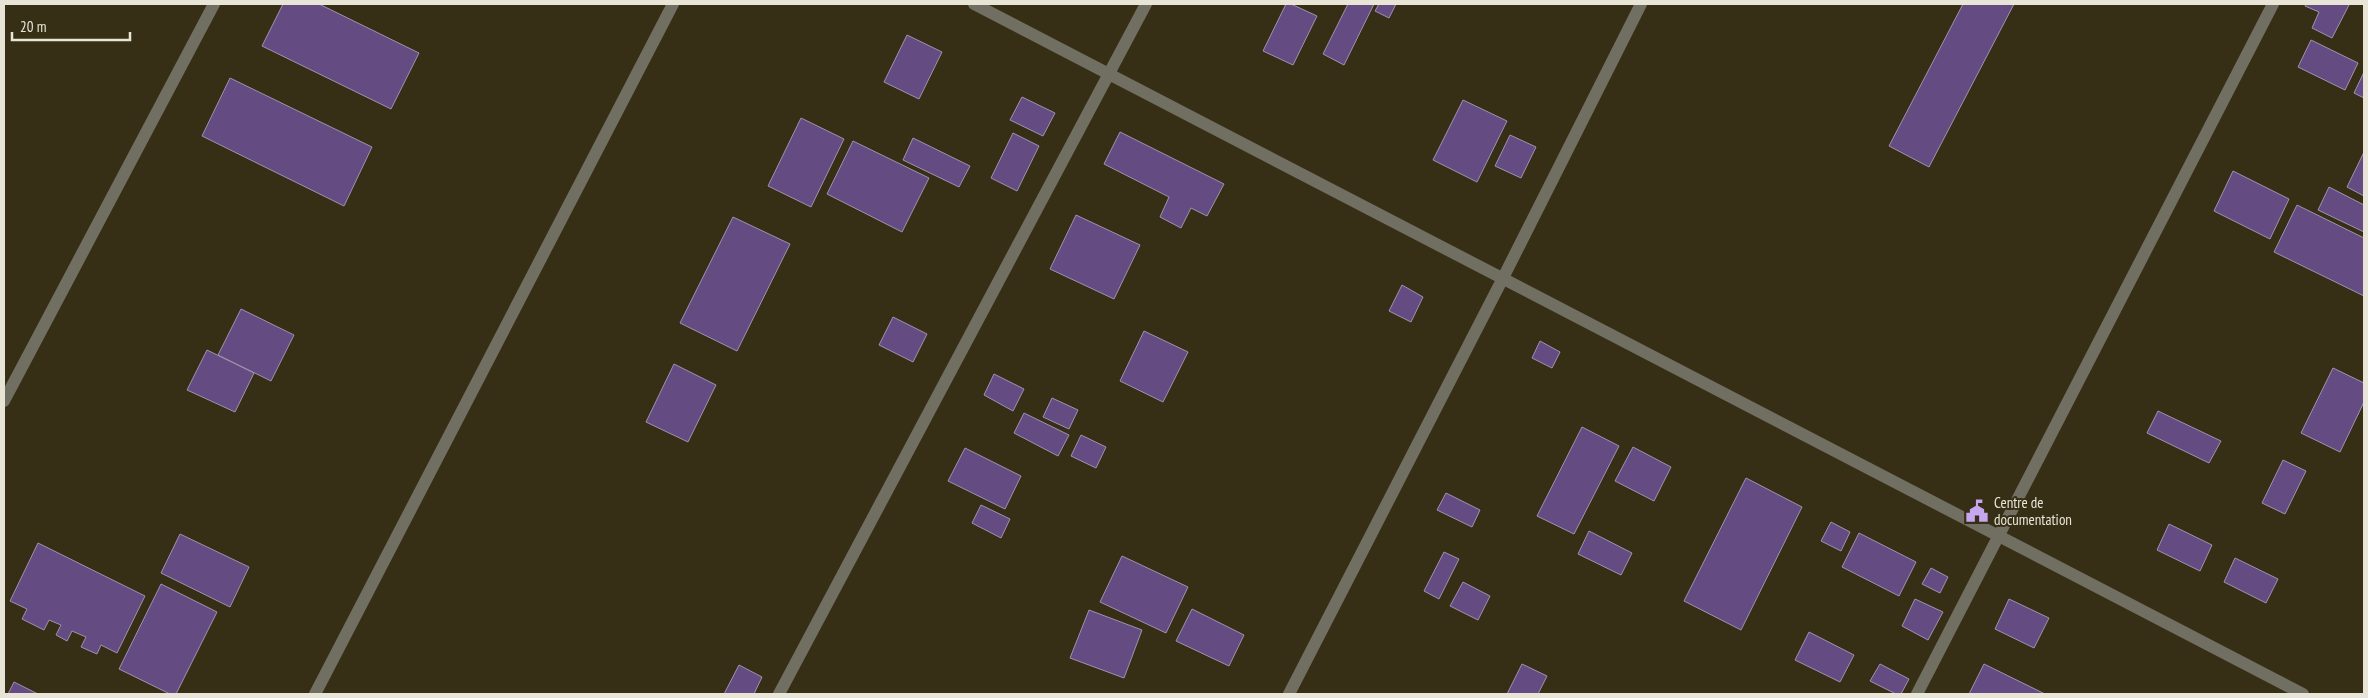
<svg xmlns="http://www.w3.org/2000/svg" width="2368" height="698" font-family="'PT Sans Narrow',sans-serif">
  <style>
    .building { fill: #644c82; stroke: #9e93af }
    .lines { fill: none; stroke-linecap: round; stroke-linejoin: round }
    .minor { stroke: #716e62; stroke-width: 12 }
    .labels { text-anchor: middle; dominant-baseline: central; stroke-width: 4; stroke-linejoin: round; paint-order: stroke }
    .poi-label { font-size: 15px; fill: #e9e5d6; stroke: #362f16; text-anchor: start }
  </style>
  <rect width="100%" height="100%" fill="#362f16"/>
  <path class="building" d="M 283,4 L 319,4 L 419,53 L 391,109 L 262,46 Z
    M 1286,4 L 1291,4 L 1317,16 L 1293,65 L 1263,51 Z
    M 1348,4 L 1374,4 L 1344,65 L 1323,54 Z
    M 1379,4 L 1396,4 L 1389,18 L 1375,11 Z
    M 1963,4 L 2014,4 L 1929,167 L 1889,146 Z
    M 2306,4 L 2348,4 L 2349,5 L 2332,38 L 2312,28 L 2319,12 L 2305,6 Z
    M 907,35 L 942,52 L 919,99 L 884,82 Z
    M 2311,40 L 2358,63 L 2345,90 L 2298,67 Z
    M 2364,72 L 2364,98 L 2354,93 Z
    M 230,78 L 372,147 L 344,206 L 202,136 Z
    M 1022,97 L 1055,113 L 1043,136 L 1010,120 Z
    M 1463,100 L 1507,121 L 1477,182 L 1433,160 Z
    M 801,118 L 844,139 L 811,207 L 768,186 Z
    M 1120,132 L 1224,184 L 1207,216 L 1191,208 L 1181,228 L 1160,217 L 1169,197 L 1104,164 Z
    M 1013,133 L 1039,146 L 1017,191 L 991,178 Z
    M 1510,135 L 1536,147 L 1521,178 L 1495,166 Z
    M 913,138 L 970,166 L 959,187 L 903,160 Z
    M 853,141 L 929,178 L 902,232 L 827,194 Z
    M 2364,152 L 2364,196 L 2347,187 Z
    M 2233,171 L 2289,199 L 2270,239 L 2214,211 Z
    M 2329,187 L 2364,205 L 2364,232 L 2318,210 Z
    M 2297,205 L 2364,238 L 2364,296 L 2274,252 Z
    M 1076,215 L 1140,245 L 1114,299 L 1050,269 Z
    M 733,217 L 790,244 L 737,351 L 680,323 Z
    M 1402,285 L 1423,297 L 1411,322 L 1389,311 Z
    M 241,309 L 294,335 L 271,381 L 218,355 Z
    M 893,317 L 927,334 L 913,362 L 879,345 Z
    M 1144,331 L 1188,352 L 1163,402 L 1120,381 Z
    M 1540,341 L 1560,352 L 1552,368 L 1532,358 Z
    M 207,350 L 254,373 L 235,412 L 187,390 Z
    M 674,364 L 716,385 L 688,442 L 646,422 Z
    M 2333,368 L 2364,383 L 2364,402 L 2340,452 L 2301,433 Z
    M 994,374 L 1024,389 L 1013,411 L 984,395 Z
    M 1052,398 L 1078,410 L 1069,429 L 1043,417 Z
    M 2158,411 L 2221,441 L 2209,463 L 2147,433 Z
    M 1024,413 L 1069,435 L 1058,456 L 1014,433 Z
    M 1582,427 L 1619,446 L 1574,534 L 1537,516 Z
    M 1081,435 L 1106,447 L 1096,468 L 1071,456 Z
    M 1633,447 L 1671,467 L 1654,501 L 1615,481 Z
    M 965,448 L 1021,476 L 1005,509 L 948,481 Z
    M 2283,460 L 2306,471 L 2285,514 L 2262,503 Z
    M 1746,478 L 1802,507 L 1741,630 L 1684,601 Z
    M 1446,493 L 1480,510 L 1472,527 L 1437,510 Z
    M 981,505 L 1010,519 L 1001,538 L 972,523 Z
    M 1831,522 L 1850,532 L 1841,551 L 1821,541 Z
    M 2169,524 L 2212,545 L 2200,571 L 2157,550 Z
    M 1589,531 L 1632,553 L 1621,575 L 1578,554 Z
    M 1859,533 L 1916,562 L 1899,596 L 1842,567 Z
    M 180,534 L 249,567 L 230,607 L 161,573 Z
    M 38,543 L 145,596 L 117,653 L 101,645 L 97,654 L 81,647 L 86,637 L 72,631 L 67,641 L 56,635 L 61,625 L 49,620 L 44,630 L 22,619 L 27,609 L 10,601 Z
    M 1444,552 L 1459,559 L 1439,599 L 1424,591 Z
    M 1122,556 L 1188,587 L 1166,633 L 1100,602 Z
    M 2235,558 L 2278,579 L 2266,603 L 2224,582 Z
    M 1931,568 L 1948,577 L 1940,593 L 1922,584 Z
    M 1463,582 L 1490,596 L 1478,620 L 1450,606 Z
    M 161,584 L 217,612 L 176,694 L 170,694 L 119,669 Z
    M 1915,599 L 1943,612 L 1928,640 L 1902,626 Z
    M 2009,599 L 2049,618 L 2034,648 L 1995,629 Z
    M 1192,609 L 1244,635 L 1229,666 L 1176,641 Z
    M 1089,610 L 1142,630 L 1124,678 L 1070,658 Z
    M 1809,632 L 1854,655 L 1840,682 L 1795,660 Z
    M 1522,664 L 1547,676 L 1538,694 L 1507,694 Z
    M 1880,664 L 1909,679 L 1901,694 L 1896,694 L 1870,681 Z
    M 1984,664 L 2045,694 L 1969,694 Z
    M 739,665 L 762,677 L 754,694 L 724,694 Z
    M 14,682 L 38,694 L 8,694 Z"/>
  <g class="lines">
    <path class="minor" d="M 974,4 L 2303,694
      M 4,401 L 214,4
      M 315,694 L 673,4
      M 779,694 L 1146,4
      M 1289,694 L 1503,278 L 1641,4
      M 1917,694 L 2273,4"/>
  </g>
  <defs>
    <symbol id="civic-bare" viewBox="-9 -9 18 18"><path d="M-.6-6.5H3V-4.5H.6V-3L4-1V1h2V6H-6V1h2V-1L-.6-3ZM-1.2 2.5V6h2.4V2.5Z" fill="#c6a6f0" stroke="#362f16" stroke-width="2.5" paint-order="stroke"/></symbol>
  </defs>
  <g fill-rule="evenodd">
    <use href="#civic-bare" x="1961" y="495" width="32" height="32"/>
  </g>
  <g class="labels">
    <g class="poi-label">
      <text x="1994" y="502">Centre de<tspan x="1994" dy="17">documentation</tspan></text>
    </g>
  </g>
  <rect width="2368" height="698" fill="none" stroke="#e9e5d6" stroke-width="10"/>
  <path d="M12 32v8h118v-8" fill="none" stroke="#e9e5d6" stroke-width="2.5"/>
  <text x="20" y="32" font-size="15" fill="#e9e5d6" stroke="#362f16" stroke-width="4" paint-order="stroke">20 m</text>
</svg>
